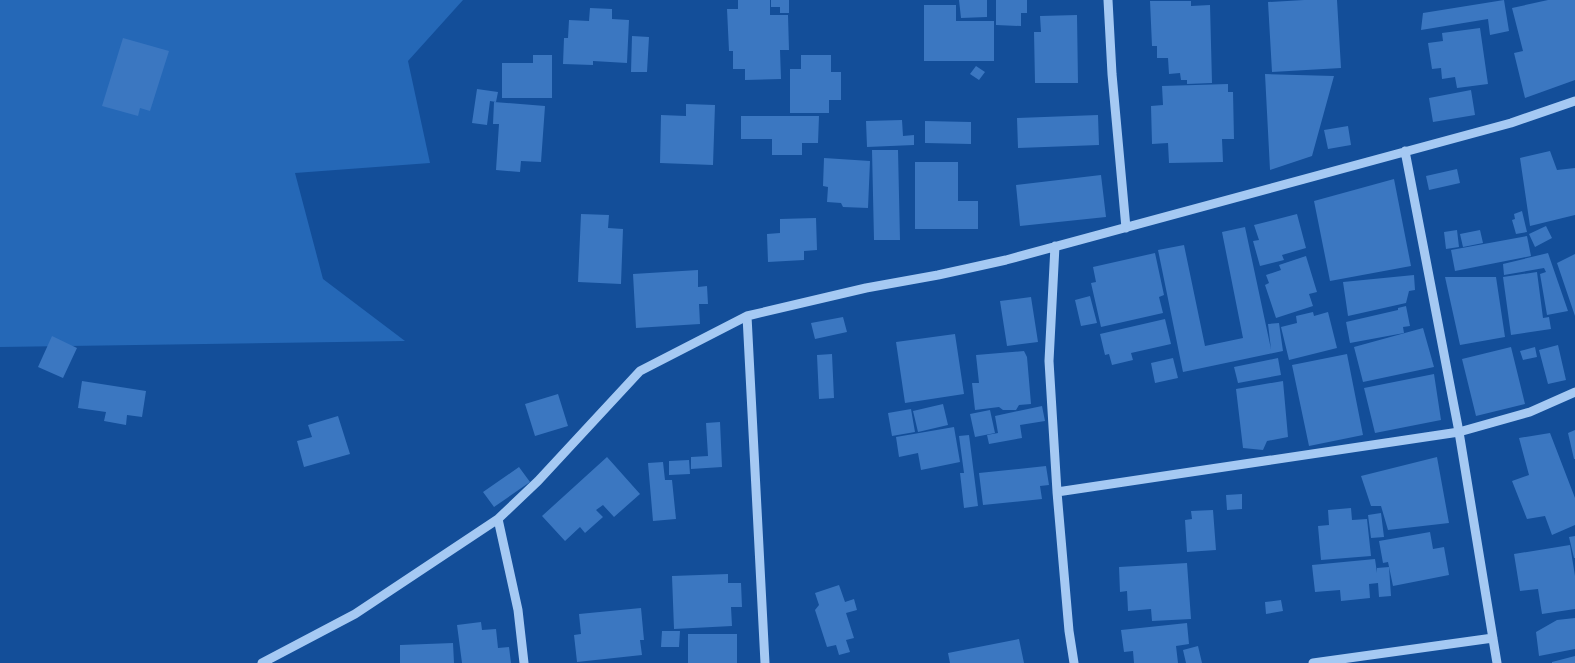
<svg xmlns="http://www.w3.org/2000/svg" width="1575" height="663" font-family="'Fira Sans',sans-serif">
  <style>
    .green { fill: #2568b7 }
    .building { fill: #3b77c1 }
    .lines { fill: none; stroke-linecap: round; stroke-linejoin: round }
    .minor { stroke: #a5c9f3; stroke-width: 9 }
  </style>
  <rect width="100%" height="100%" fill="#134e99"/>
  <path class="green" d="M 0,0 L 463,0 L 408,61 L 430,163 L 295,173 L 323,279 L 405,341 L 0,347 Z"/>
  <path class="building" d="M 738,0 L 770,0 L 770,15 L 788,15 L 789,50 L 780,50 L 781,79 L 745,80 L 745,69 L 733,69 L 733,51 L 729,51 L 727,9 L 738,9 Z
    M 771,0 L 789,0 L 789,13 L 780,13 L 780,7 L 771,7 Z
    M 959,0 L 987,0 L 987,17 L 961,18 Z
    M 996,0 L 1027,0 L 1027,13 L 1021,13 L 1021,26 L 996,25 Z
    M 1304,0 L 1337,0 L 1341,68 L 1272,72 L 1268,2 Z
    M 1504,0 L 1509,31 L 1490,35 L 1488,19 L 1421,30 L 1423,13 Z
    M 1548,0 L 1575,0 L 1575,80 L 1525,98 L 1514,53 L 1523,51 L 1512,8 Z
    M 1150,1 L 1191,1 L 1191,6 L 1210,5 L 1212,83 L 1187,84 L 1187,80 L 1181,80 L 1180,73 L 1169,74 L 1168,58 L 1157,58 L 1157,46 L 1152,46 Z
    M 924,5 L 956,5 L 956,21 L 994,21 L 994,61 L 924,61 Z
    M 590,8 L 612,9 L 612,19 L 629,20 L 627,63 L 593,61 L 593,65 L 563,64 L 564,38 L 568,38 L 569,20 L 589,21 Z
    M 1077,15 L 1078,83 L 1035,83 L 1034,32 L 1041,32 L 1040,16 Z
    M 1480,28 L 1488,84 L 1457,88 L 1455,77 L 1442,79 L 1441,68 L 1432,69 L 1428,43 L 1443,41 L 1442,33 Z
    M 632,36 L 649,37 L 647,72 L 631,72 Z
    M 123,38 L 169,51 L 150,111 L 140,108 L 138,116 L 102,106 Z
    M 533,55 L 552,55 L 552,98 L 502,98 L 502,63 L 533,63 Z
    M 801,55 L 831,55 L 831,72 L 841,72 L 841,100 L 829,100 L 829,113 L 790,113 L 790,69 L 801,69 Z
    M 976,66 L 985,72 L 979,80 L 970,74 Z
    M 1265,74 L 1334,76 L 1312,156 L 1270,170 Z
    M 1228,84 L 1228,92 L 1233,92 L 1234,139 L 1222,139 L 1223,162 L 1169,163 L 1168,143 L 1152,144 L 1151,106 L 1163,105 L 1162,86 Z
    M 477,89 L 498,92 L 496,102 L 490,101 L 487,125 L 472,123 Z
    M 1471,90 L 1475,115 L 1433,122 L 1429,98 Z
    M 494,102 L 545,106 L 541,162 L 521,161 L 520,172 L 496,170 L 499,124 L 493,124 Z
    M 686,104 L 715,105 L 713,165 L 660,163 L 661,115 L 686,116 Z
    M 1098,115 L 1099,145 L 1018,148 L 1017,118 Z
    M 741,116 L 819,116 L 818,143 L 802,143 L 802,155 L 772,155 L 772,139 L 741,139 Z
    M 902,120 L 903,136 L 914,135 L 914,145 L 867,147 L 866,121 Z
    M 925,121 L 971,122 L 971,144 L 925,143 Z
    M 1348,126 L 1351,145 L 1328,149 L 1324,130 Z
    M 872,150 L 898,150 L 900,240 L 874,240 Z
    M 1550,151 L 1557,170 L 1575,168 L 1575,215 L 1530,226 L 1520,158 Z
    M 824,158 L 870,161 L 868,208 L 843,207 L 841,203 L 827,202 L 828,187 L 823,186 Z
    M 915,162 L 958,162 L 958,201 L 978,201 L 978,229 L 915,229 Z
    M 1457,169 L 1460,183 L 1429,190 L 1426,176 Z
    M 1101,175 L 1106,217 L 1020,226 L 1016,185 Z
    M 1394,179 L 1411,266 L 1330,281 L 1314,201 Z
    M 1522,211 L 1527,232 L 1516,234 L 1512,220 L 1515,219 L 1514,214 Z
    M 581,214 L 609,215 L 608,228 L 623,229 L 621,284 L 578,282 Z
    M 1297,214 L 1306,248 L 1282,255 L 1284,260 L 1260,266 L 1253,241 L 1259,240 L 1254,225 Z
    M 816,218 L 817,250 L 804,251 L 804,260 L 768,262 L 767,234 L 780,233 L 780,219 Z
    M 1546,226 L 1552,238 L 1535,247 L 1529,234 Z
    M 1245,227 L 1271,349 L 1268,324 L 1279,323 L 1283,351 L 1183,372 L 1158,250 L 1184,245 L 1205,346 L 1243,338 L 1222,232 Z
    M 1457,230 L 1459,247 L 1446,249 L 1444,232 Z
    M 1480,230 L 1483,243 L 1463,247 L 1460,234 Z
    M 1527,236 L 1531,256 L 1455,271 L 1451,250 Z
    M 1155,253 L 1164,295 L 1159,297 L 1163,313 L 1101,327 L 1091,283 L 1096,282 L 1093,267 Z
    M 1548,253 L 1568,311 L 1547,315 L 1540,274 L 1546,272 L 1544,268 L 1504,275 L 1503,264 Z
    M 1575,254 L 1575,316 L 1557,263 Z
    M 1306,256 L 1317,292 L 1309,294 L 1313,306 L 1276,318 L 1265,285 L 1269,283 L 1266,275 L 1281,270 L 1279,265 Z
    M 698,270 L 698,287 L 707,286 L 708,304 L 699,304 L 700,324 L 636,328 L 633,274 Z
    M 1537,272 L 1543,318 L 1549,317 L 1551,329 L 1511,335 L 1503,277 Z
    M 1414,275 L 1415,290 L 1409,291 L 1406,303 L 1348,316 L 1343,282 Z
    M 1445,277 L 1496,277 L 1505,337 L 1460,345 Z
    M 1090,296 L 1097,323 L 1081,326 L 1075,300 Z
    M 1031,297 L 1038,342 L 1007,346 L 1000,301 Z
    M 1406,306 L 1410,326 L 1403,327 L 1404,333 L 1350,343 L 1346,322 L 1398,310 L 1398,308 Z
    M 1313,312 L 1314,316 L 1328,312 L 1337,348 L 1289,360 L 1281,327 L 1297,323 L 1296,316 Z
    M 843,317 L 847,332 L 815,339 L 811,323 Z
    M 1165,319 L 1171,344 L 1131,353 L 1133,360 L 1112,365 L 1109,354 L 1105,355 L 1100,334 Z
    M 1423,328 L 1434,367 L 1363,382 L 1354,347 Z
    M 955,334 L 964,394 L 905,403 L 896,342 Z
    M 52,336 L 77,348 L 63,378 L 38,367 Z
    M 1558,345 L 1566,380 L 1548,384 L 1539,350 Z
    M 1511,347 L 1525,404 L 1476,416 L 1462,359 Z
    M 1535,347 L 1537,357 L 1523,360 L 1520,351 Z
    M 1024,351 L 1027,357 L 1031,404 L 1019,405 L 1016,410 L 1003,410 L 999,407 L 975,410 L 972,383 L 979,383 L 976,355 Z
    M 832,354 L 834,398 L 819,399 L 817,355 Z
    M 1347,354 L 1363,435 L 1309,446 L 1292,365 Z
    M 1173,358 L 1178,378 L 1155,383 L 1151,363 Z
    M 1278,358 L 1281,375 L 1238,383 L 1234,367 Z
    M 1434,374 L 1441,420 L 1375,433 L 1364,388 Z
    M 82,381 L 146,391 L 142,417 L 127,415 L 126,425 L 104,421 L 106,412 L 78,408 Z
    M 1283,381 L 1288,437 L 1267,441 L 1263,450 L 1243,448 L 1236,389 Z
    M 558,394 L 568,426 L 535,436 L 525,404 Z
    M 943,404 L 948,425 L 918,432 L 913,411 Z
    M 1042,406 L 1045,421 L 1020,425 L 1022,438 L 989,444 L 987,435 L 998,433 L 995,416 Z
    M 911,409 L 915,432 L 892,436 L 888,413 Z
    M 990,410 L 995,433 L 975,437 L 970,414 Z
    M 338,416 L 350,454 L 304,467 L 297,441 L 312,437 L 308,425 Z
    M 720,422 L 722,467 L 691,469 L 691,457 L 708,456 L 706,423 Z
    M 954,427 L 960,462 L 921,470 L 918,453 L 899,457 L 896,437 Z
    M 1575,430 L 1575,459 L 1574,459 L 1568,433 Z
    M 1550,433 L 1575,498 L 1575,525 L 1552,535 L 1545,516 L 1527,519 L 1512,481 L 1529,475 L 1519,438 Z
    M 969,435 L 978,506 L 964,508 L 960,473 L 964,473 L 959,436 Z
    M 607,457 L 640,494 L 614,517 L 603,505 L 596,510 L 603,517 L 585,533 L 580,527 L 565,541 L 542,516 Z
    M 1437,457 L 1449,523 L 1388,530 L 1381,506 L 1371,506 L 1361,476 Z
    M 689,460 L 690,474 L 669,475 L 669,461 Z
    M 663,462 L 665,480 L 672,480 L 676,519 L 653,521 L 648,463 Z
    M 1046,466 L 1049,485 L 1040,486 L 1042,499 L 983,505 L 979,473 Z
    M 519,467 L 530,482 L 494,507 L 483,492 Z
    M 1242,494 L 1242,509 L 1227,510 L 1226,495 Z
    M 1351,508 L 1352,520 L 1367,519 L 1371,556 L 1321,560 L 1318,526 L 1329,525 L 1328,510 Z
    M 1213,510 L 1216,550 L 1187,552 L 1185,520 L 1192,519 L 1191,511 Z
    M 1381,513 L 1384,537 L 1371,538 L 1368,515 Z
    M 1430,532 L 1433,549 L 1444,547 L 1449,575 L 1393,586 L 1388,562 L 1383,563 L 1379,541 Z
    M 1575,536 L 1575,558 L 1574,558 L 1569,537 Z
    M 1570,545 L 1575,576 L 1575,609 L 1542,614 L 1538,589 L 1520,591 L 1514,554 Z
    M 1375,559 L 1377,573 L 1377,568 L 1389,567 L 1391,596 L 1379,597 L 1378,583 L 1369,584 L 1370,598 L 1341,601 L 1340,590 L 1315,592 L 1312,565 Z
    M 1187,563 L 1191,619 L 1152,621 L 1151,609 L 1128,611 L 1127,591 L 1120,592 L 1119,567 Z
    M 728,574 L 728,583 L 741,583 L 742,607 L 731,607 L 732,626 L 674,629 L 672,576 Z
    M 839,585 L 845,602 L 854,599 L 857,610 L 846,613 L 854,638 L 846,640 L 850,652 L 839,655 L 836,645 L 827,647 L 815,610 L 819,605 L 815,593 Z
    M 1281,600 L 1283,611 L 1266,614 L 1265,602 Z
    M 641,608 L 644,640 L 640,640 L 642,655 L 577,662 L 574,635 L 581,634 L 579,614 Z
    M 1575,618 L 1575,649 L 1539,656 L 1536,632 L 1557,620 Z
    M 481,622 L 482,630 L 496,629 L 498,648 L 509,647 L 511,663 L 462,663 L 457,625 Z
    M 1187,623 L 1189,644 L 1176,646 L 1178,663 L 1134,663 L 1133,651 L 1124,652 L 1121,630 Z
    M 662,631 L 680,631 L 679,647 L 661,647 Z
    M 688,634 L 737,634 L 737,663 L 688,663 Z
    M 1019,639 L 1024,663 L 950,663 L 948,653 Z
    M 453,643 L 454,663 L 400,663 L 400,645 Z
    M 1198,646 L 1202,663 L 1186,663 L 1183,650 Z
    M 1575,656 L 1575,663 L 1552,663 L 1552,662 Z"/>
  <g class="lines">
    <path class="minor" d="M 1108,0 L 1112,74 L 1126,228
      M 1405,151 L 1459,432 L 1497,663
      M 1055,246 L 1049,361 L 1057,492 L 1069,631 L 1074,663
      M 747,316 L 765,663
      M 1057,492 L 1459,432 L 1530,412 L 1575,392
      M 498,519 L 518,610 L 524,663
      M 262,663 L 355,614 L 498,519 L 538,481 L 640,371 L 747,316 L 866,288 L 938,275 L 1006,260 L 1511,123 L 1575,101
      M 1313,663 L 1493,638"/>
  </g>
</svg>
